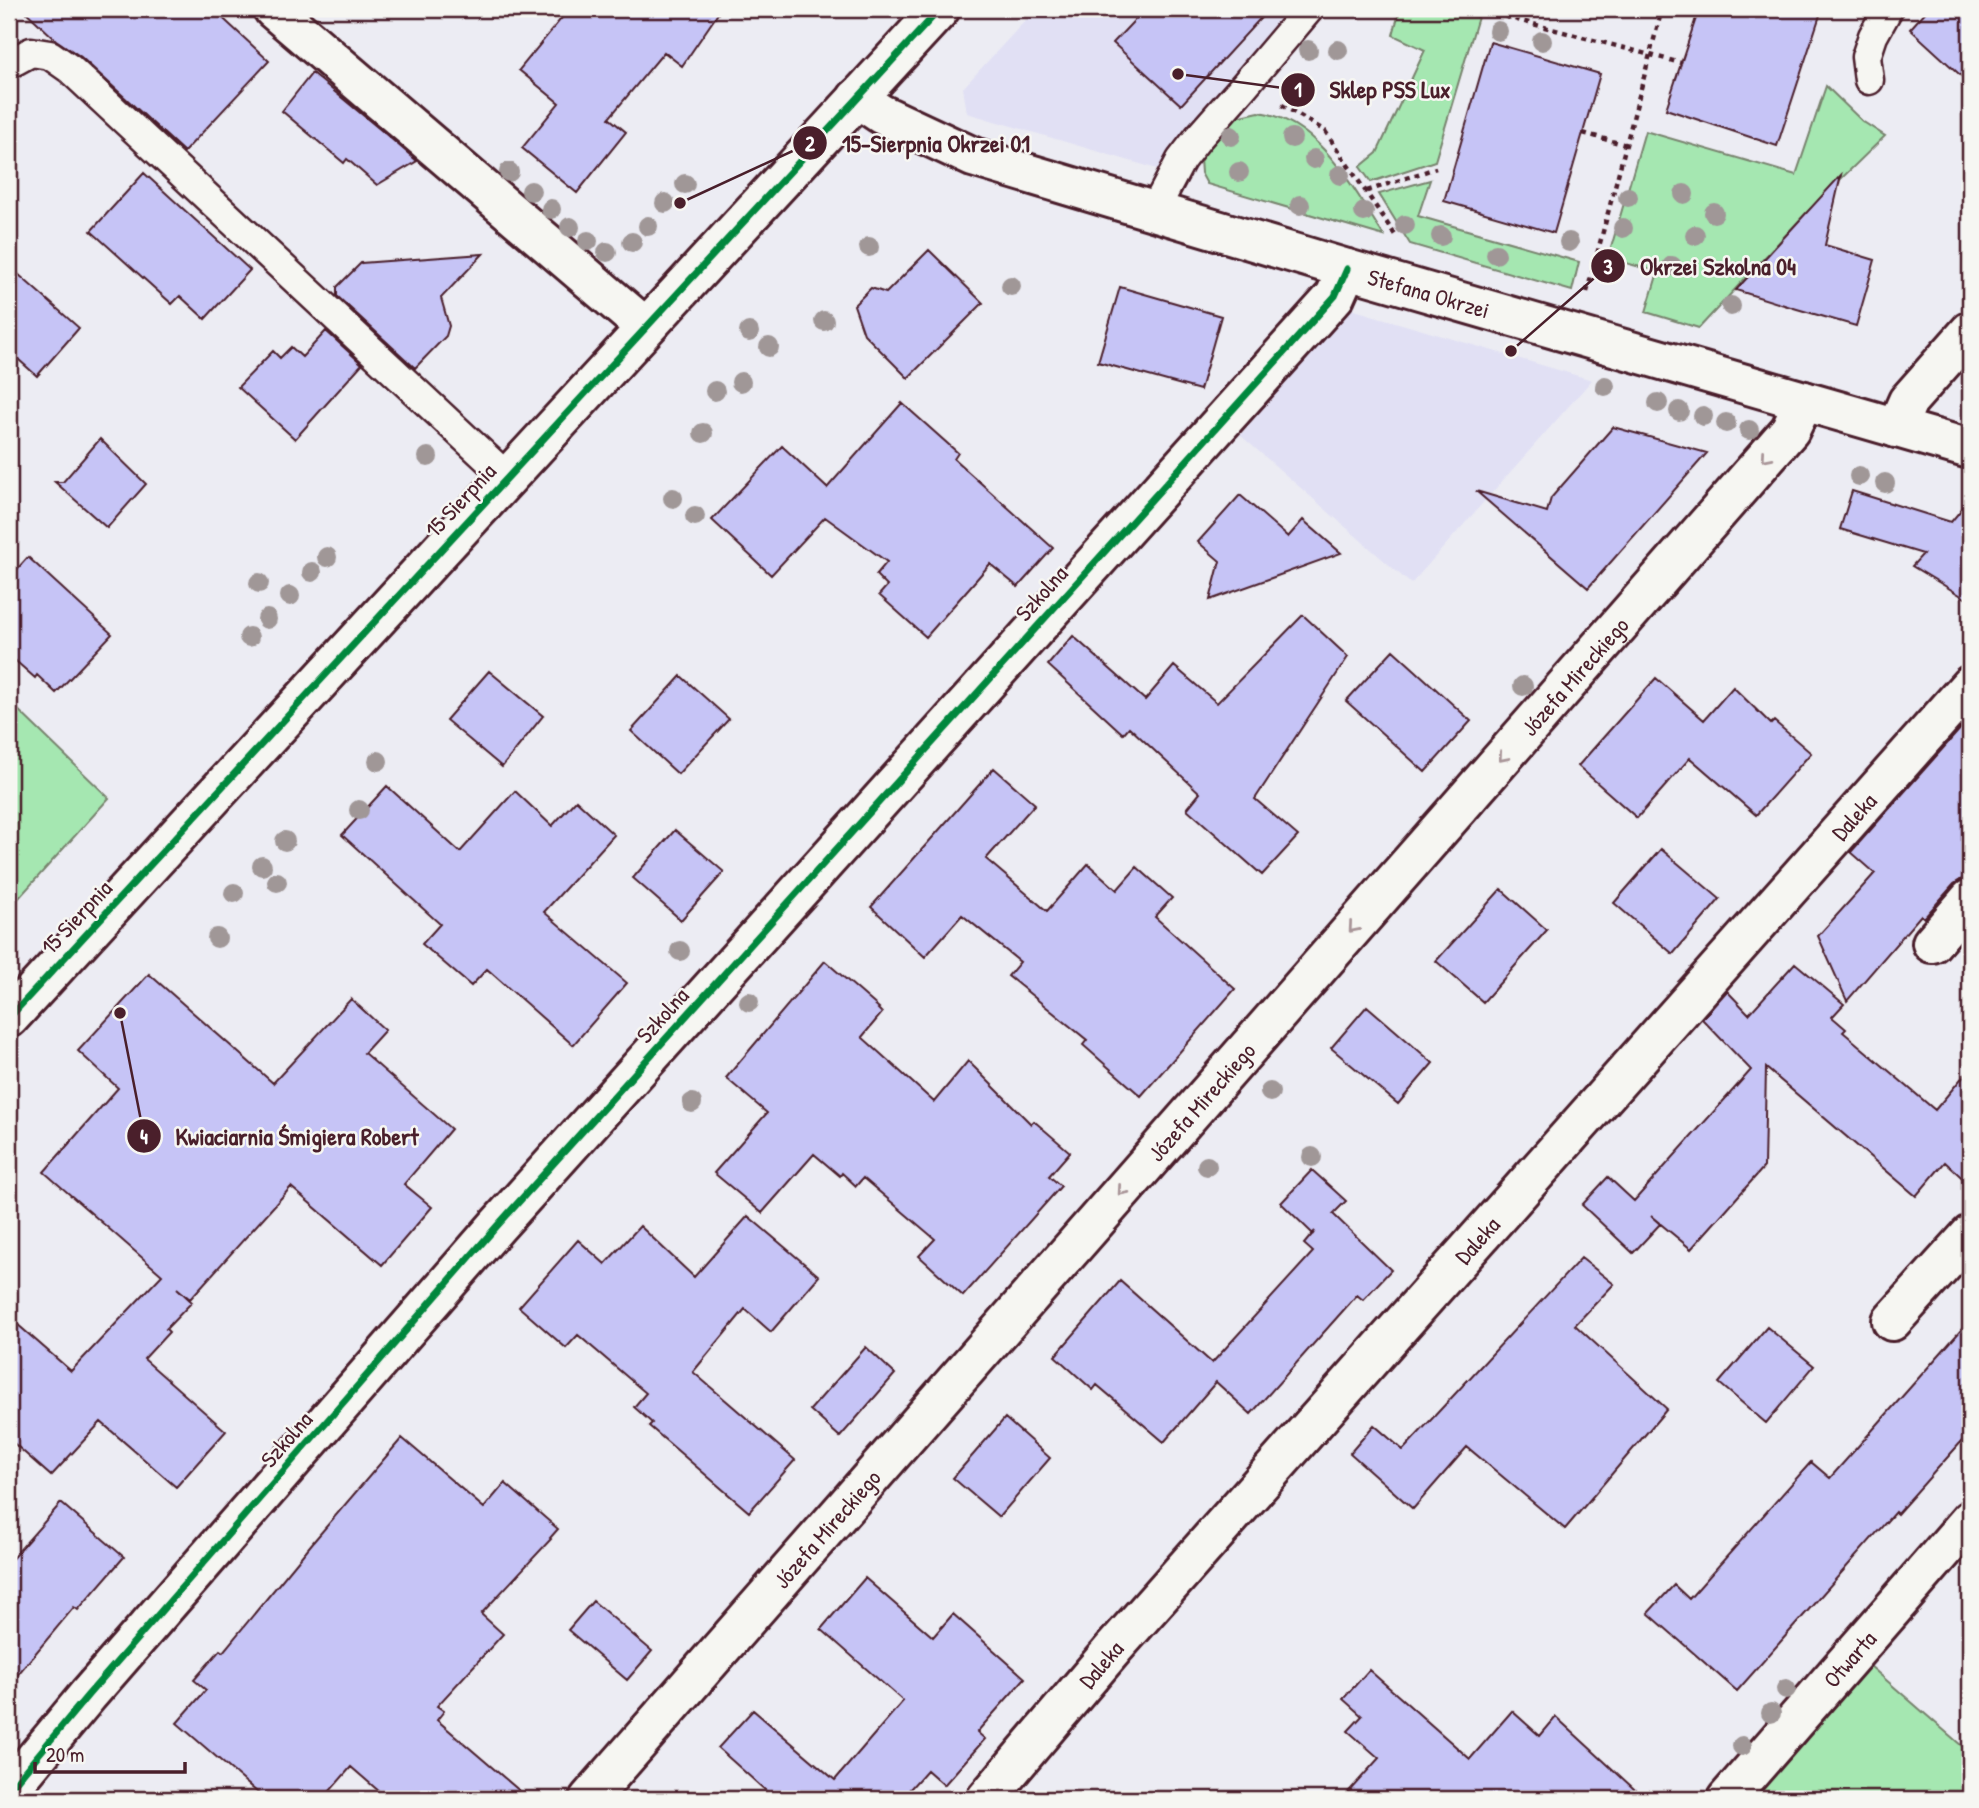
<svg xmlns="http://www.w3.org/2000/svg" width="1979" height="1808" font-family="'Patrick Hand',sans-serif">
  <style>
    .built { fill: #e1e0f4 }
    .green { fill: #a5e7b1; stroke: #78836e; stroke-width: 2 }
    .building { fill: #c6c4f6; stroke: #4a1f2b; stroke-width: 2 }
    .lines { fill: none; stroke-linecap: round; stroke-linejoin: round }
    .service-casing { stroke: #4a1f2b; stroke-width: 33 }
    .minor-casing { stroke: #4a1f2b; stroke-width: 44 }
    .tertiary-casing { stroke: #4a1f2b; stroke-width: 44 }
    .path { stroke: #4a1f2b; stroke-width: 4.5; stroke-dasharray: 5 5; stroke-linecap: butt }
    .service { stroke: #f6f6f2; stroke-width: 28 }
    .minor { stroke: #f6f6f2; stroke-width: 38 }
    .tertiary { stroke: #f6f6f2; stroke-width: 38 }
    .cycleway-casing { stroke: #f6f6f2; stroke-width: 11 }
    .cycleway { stroke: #00873e; stroke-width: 7 }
    .tree { fill: #a09797 }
    .oneway { stroke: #a99598 }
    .labels { text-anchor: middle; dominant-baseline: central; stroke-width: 5; stroke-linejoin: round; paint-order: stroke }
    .street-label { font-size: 23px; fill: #4a1f2b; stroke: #f6f6f2 }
    .leader { fill: none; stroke: #4a1f2b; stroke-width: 2.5 }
    .callout-dot { fill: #4a1f2b; stroke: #f6f6f2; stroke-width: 2.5 }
    .mark-label { font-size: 21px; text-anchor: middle; font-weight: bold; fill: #fff }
    .callout-label { font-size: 24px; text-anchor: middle; font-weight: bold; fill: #4a1f2b; stroke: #f6f6f2; stroke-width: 5; stroke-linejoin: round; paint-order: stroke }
  </style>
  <rect width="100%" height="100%" fill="#ececf3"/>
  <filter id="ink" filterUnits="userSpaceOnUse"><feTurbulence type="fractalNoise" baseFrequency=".0143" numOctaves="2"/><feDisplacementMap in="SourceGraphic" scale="14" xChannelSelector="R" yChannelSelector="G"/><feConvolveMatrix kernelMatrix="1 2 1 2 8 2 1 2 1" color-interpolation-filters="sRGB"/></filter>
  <g filter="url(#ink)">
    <path class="built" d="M 1036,9 L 1327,9 L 1181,176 L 967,113 L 963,88 Z
      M 1351,309 L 1592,380 L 1411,584 L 1240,435 Z"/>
    <path class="green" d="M 1400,9 L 1450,9 L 1478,17 L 1435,161 L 1371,182 L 1360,167 L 1377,153 L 1425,50 L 1393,35 Z
      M 1826,86 L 1862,121 L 1885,136 L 1806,213 L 1699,328 L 1646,312 L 1658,272 L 1608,258 L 1645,131 L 1796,175 Z
      M 1259,112 C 1319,120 1354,190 1384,236 L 1207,184 L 1201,173 L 1200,159 L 1203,151 L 1232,118 Z
      M 1430,180 L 1418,216 L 1579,262 L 1572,291 L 1410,244 L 1379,194 Z
      M 9,701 L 109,798 L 9,909 Z
      M 1862,1659 L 1970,1753 L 1970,1790 L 1963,1799 L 1742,1799 Z"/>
    <path class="building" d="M 23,9 L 213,9 L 269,61 L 184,152 L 81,57 L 56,40 Z
      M 569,9 L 721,9 L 682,66 L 664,52 L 609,118 L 626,132 L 577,193 L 522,148 L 559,103 L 519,70 Z
      M 1145,9 L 1269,9 L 1181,105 L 1113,43 Z
      M 1699,9 L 1822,9 L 1777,146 L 1666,109 Z
      M 1928,9 L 1970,9 L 1970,84 L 1910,29 Z
      M 1490,42 L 1600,74 L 1554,233 L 1444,201 Z
      M 312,73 L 382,131 L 417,161 L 377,185 L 347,159 L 344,163 L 282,111 Z
      M 144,173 L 250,270 L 205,319 L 180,296 L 172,304 L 91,231 Z
      M 1841,175 L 1825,245 L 1875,260 L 1856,326 L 1797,309 L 1736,290 Z
      M 929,250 L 983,303 L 908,378 L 864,334 L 854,305 L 871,288 L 886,293 Z
      M 483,254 L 441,298 L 449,326 L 446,336 L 415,368 L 337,296 L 337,287 L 361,263 Z
      M 9,266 L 79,328 L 37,376 L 9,351 Z
      M 1120,287 L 1221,316 L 1200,390 L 1098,362 Z
      M 326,331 L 362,364 L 295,439 L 238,387 L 273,351 L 280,358 L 291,347 L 302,357 Z
      M 902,403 L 958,453 L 954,459 L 1053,548 L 1018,587 L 990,564 L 926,637 L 879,595 L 887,586 L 876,575 L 887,562 L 825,517 L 771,575 L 712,520 L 782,446 L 827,488 Z
      M 1613,427 L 1707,453 L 1588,588 L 1476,491 L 1547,512 L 1551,498 Z
      M 100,439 L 146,484 L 107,528 L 55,482 L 63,482 Z
      M 1852,491 L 1951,522 L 1970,499 L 1970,601 L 1912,566 L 1923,554 L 1840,529 Z
      M 1240,495 L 1288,537 L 1303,520 L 1341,553 L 1210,600 L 1220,561 L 1198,542 Z
      M 28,557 L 112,634 L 56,693 L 37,675 L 35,678 L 9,655 L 9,578 Z
      M 1303,615 L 1348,657 L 1255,799 L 1298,836 L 1262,875 L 1187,809 L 1200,793 L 1129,727 L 1123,734 L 1048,665 L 1073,636 L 1145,700 L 1174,666 L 1217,703 Z
      M 1393,650 L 1471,721 L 1425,772 L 1346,701 Z
      M 489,671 L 543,716 L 502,767 L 446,720 Z
      M 681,676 L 729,719 L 678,774 L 631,731 Z
      M 1656,678 L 1704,720 L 1733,687 L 1771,724 L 1774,721 L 1811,753 L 1756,815 L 1690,758 L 1637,818 L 1578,766 Z
      M 1970,718 L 1970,878 L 1962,879 L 1954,884 L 1924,918 L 1921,915 L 1847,1001 L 1818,936 L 1875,873 L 1851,852 Z
      M 994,768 L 1035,804 L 986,859 L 1047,911 L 1088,864 L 1117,890 L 1137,867 L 1172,898 L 1155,917 L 1235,989 L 1141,1096 L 1083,1045 L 1087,1040 L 1008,976 L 1020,962 L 962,915 L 925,957 L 871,907 Z
      M 387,786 L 460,852 L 515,791 L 552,826 L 576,800 L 614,835 L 544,912 L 627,983 L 573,1045 L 487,969 L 471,986 L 422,944 L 440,924 L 342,835 Z
      M 675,830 L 724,872 L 681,920 L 633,878 Z
      M 1661,849 L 1720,899 L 1673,954 L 1614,903 Z
      M 1501,889 L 1547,930 L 1483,1002 L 1436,961 Z
      M 825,961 L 879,1008 L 878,1009 L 882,1013 L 862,1037 L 934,1102 L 968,1061 L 1031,1124 L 1034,1121 L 1070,1152 L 1049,1176 L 1061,1186 L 963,1296 L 919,1256 L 935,1239 L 863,1178 L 856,1186 L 842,1173 L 840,1176 L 814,1154 L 762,1213 L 714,1173 L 767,1113 L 726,1078 Z
      M 1795,963 L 1844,1004 L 1832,1017 L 1846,1029 L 1843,1032 L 1935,1110 L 1970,1068 L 1970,1185 L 1945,1162 L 1916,1196 L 1766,1068 L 1764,1167 L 1691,1249 L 1651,1216 L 1660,1224 L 1633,1253 L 1582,1205 L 1608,1177 L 1634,1201 L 1751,1070 L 1702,1019 L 1727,991 L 1749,1014 Z
      M 149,974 L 273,1083 L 351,999 L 385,1030 L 364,1053 L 451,1129 L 404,1184 L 432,1207 L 382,1265 L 291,1187 L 190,1299 L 177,1288 L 192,1302 L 166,1329 L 169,1332 L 144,1359 L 226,1431 L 176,1487 L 101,1422 L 51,1476 L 9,1439 L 9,1317 L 71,1371 L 162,1275 L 44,1172 L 118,1088 L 78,1051 Z
      M 1367,1006 L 1433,1063 L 1398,1104 L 1331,1048 Z
      M 1312,1170 L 1346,1201 L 1333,1214 L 1391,1270 L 1363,1300 L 1357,1295 L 1251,1414 L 1216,1382 L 1164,1442 L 1097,1385 L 1093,1390 L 1055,1356 L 1120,1281 L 1212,1363 L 1313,1252 L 1304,1244 L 1315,1231 L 1313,1234 L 1281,1203 Z
      M 748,1216 L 819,1276 L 771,1332 L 745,1309 L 693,1372 L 795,1460 L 749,1512 L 649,1426 L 652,1423 L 634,1407 L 646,1393 L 578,1335 L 566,1348 L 519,1307 L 578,1240 L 605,1264 L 640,1226 L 694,1277 Z
      M 1581,1258 L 1614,1284 L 1575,1325 L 1667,1409 L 1565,1529 L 1467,1447 L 1413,1509 L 1350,1453 L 1374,1425 L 1403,1450 Z
      M 1970,1320 L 1970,1432 L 1897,1514 L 1895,1512 L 1737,1691 L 1648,1613 L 1674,1585 L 1689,1599 L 1811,1462 L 1830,1478 Z
      M 1767,1327 L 1814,1366 L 1766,1423 L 1719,1383 Z
      M 866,1347 L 895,1374 L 840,1437 L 810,1410 Z
      M 1005,1418 L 1050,1458 L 999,1517 L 953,1478 Z
      M 402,1438 L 484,1508 L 505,1483 L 558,1529 L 550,1538 L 551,1539 L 481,1614 L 503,1634 L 437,1706 L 444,1711 L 437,1720 L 529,1799 L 388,1799 L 351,1767 L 323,1799 L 265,1799 L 177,1723 L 206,1690 L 194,1680 L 220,1650 L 223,1652 L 314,1541 Z
      M 61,1503 L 124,1557 L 78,1610 L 74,1607 L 9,1685 L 9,1562 Z
      M 865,1578 L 933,1637 L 953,1614 L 1025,1678 L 977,1732 L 985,1739 L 944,1785 L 927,1770 L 901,1799 L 775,1799 L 718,1748 L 753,1710 L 835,1780 L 903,1701 L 821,1629 Z
      M 593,1601 L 652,1651 L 627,1680 L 568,1630 Z
      M 1369,1670 L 1470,1759 L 1512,1711 L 1540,1736 L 1556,1717 L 1645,1799 L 1342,1799 L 1379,1758 L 1348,1731 L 1362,1716 L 1343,1699 Z"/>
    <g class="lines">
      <defs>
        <path id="service" d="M 9,64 L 31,52 L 50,55 L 70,69 L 507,477
          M 1869,80 L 1866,57 L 1873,36 L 1888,9
          M 1153,213 L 1181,160 L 1198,138 L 1243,87 L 1309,9"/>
        <g id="minor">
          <path d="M 273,9 L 645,327"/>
          <path d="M 1896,428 L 1908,401 L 1970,331"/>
          <path d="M 1932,943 L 1970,899"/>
          <path d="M 1892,1321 L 1970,1235"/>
          <path d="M 9,1790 L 88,1695 L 497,1226 L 1335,296 L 1347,269"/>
          <path id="s1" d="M 589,1799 L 1790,430 L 1804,401"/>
          <path id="s2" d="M 986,1799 L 1114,1648 L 1970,685"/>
          <path id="s3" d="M 1727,1799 L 1970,1520"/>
        </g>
        <g id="tertiary">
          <path id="s4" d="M 857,98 L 881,114 L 973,157 L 1347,269 L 1970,449"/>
          <path d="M 9,1018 L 940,9"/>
        </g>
      </defs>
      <use href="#service" class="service-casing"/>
      <use href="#minor" class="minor-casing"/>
      <use href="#tertiary" class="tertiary-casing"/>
      <path class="path" d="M 1476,9 L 1681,63
        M 1282,105 L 1325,131 L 1395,235
        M 1583,133 L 1626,145
        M 1367,191 L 1436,168
        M 1587,292 L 1662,9"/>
      <use href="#service" class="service"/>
      <use href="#minor" class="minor"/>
      <use href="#tertiary" class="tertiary"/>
      <defs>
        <path id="cycleway" d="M 9,1018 L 940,9
          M 9,1790 L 88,1695 L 497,1226 L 1335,296 L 1347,269"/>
      </defs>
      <use href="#cycleway" class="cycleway-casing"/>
      <use href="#cycleway" class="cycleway"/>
    </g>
    <g class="tree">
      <circle cx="1498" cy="31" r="10"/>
      <circle cx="1542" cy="41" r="10"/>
      <circle cx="1308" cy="50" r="10"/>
      <circle cx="1338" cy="50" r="10"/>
      <circle cx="1231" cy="136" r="10"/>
      <circle cx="1292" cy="138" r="10"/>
      <circle cx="1314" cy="159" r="10"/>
      <circle cx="509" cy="172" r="10"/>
      <circle cx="1239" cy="172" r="10"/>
      <circle cx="1340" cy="175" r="10"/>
      <circle cx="685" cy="184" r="10"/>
      <circle cx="531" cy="191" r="10"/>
      <circle cx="1684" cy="194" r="10"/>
      <circle cx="1628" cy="197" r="10"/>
      <circle cx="665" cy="203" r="10"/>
      <circle cx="1300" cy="205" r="10"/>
      <circle cx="551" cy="209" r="10"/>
      <circle cx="1364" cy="212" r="10"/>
      <circle cx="1714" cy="213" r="10"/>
      <circle cx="1405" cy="225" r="10"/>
      <circle cx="648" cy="226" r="10"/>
      <circle cx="570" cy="227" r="10"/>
      <circle cx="1623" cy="228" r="10"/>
      <circle cx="1695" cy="235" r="10"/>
      <circle cx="1441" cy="236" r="10"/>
      <circle cx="588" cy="241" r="10"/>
      <circle cx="632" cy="242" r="10"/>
      <circle cx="1569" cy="242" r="10"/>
      <circle cx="869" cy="247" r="10"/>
      <circle cx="607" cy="252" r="10"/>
      <circle cx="1496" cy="254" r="10"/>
      <circle cx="1672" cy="266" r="10"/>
      <circle cx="1011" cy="286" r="10"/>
      <circle cx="1731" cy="306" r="10"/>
      <circle cx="824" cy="321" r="10"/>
      <circle cx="749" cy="332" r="10"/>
      <circle cx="769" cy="347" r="10"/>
      <circle cx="741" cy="382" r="10"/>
      <circle cx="1605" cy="386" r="10"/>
      <circle cx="715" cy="391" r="10"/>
      <circle cx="1658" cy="403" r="10"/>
      <circle cx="1679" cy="411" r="10"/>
      <circle cx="1703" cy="416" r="10"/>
      <circle cx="1726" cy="423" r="10"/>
      <circle cx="1749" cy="430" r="10"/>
      <circle cx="703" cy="433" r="10"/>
      <circle cx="428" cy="457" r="10"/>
      <circle cx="1859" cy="476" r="10"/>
      <circle cx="1885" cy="483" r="10"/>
      <circle cx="673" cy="498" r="10"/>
      <circle cx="695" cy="516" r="10"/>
      <circle cx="327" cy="557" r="10"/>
      <circle cx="312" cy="572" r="10"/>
      <circle cx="259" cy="583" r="10"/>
      <circle cx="290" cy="596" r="10"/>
      <circle cx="267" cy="619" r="10"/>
      <circle cx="249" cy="637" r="10"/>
      <circle cx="1523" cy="686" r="10"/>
      <circle cx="378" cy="761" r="10"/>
      <circle cx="359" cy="810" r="10"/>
      <circle cx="285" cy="841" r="10"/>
      <circle cx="262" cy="866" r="10"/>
      <circle cx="277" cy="882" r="10"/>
      <circle cx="234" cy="893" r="10"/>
      <circle cx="217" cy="938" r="10"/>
      <circle cx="680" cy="951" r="10"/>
      <circle cx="749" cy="1002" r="10"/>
      <circle cx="1270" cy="1092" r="10"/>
      <circle cx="692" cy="1103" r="10"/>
      <circle cx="1312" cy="1157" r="10"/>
      <circle cx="1207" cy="1166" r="10"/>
      <circle cx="1786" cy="1689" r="10"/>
      <circle cx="1771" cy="1713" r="10"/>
      <circle cx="1742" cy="1746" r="10"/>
    </g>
    <defs><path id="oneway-chevron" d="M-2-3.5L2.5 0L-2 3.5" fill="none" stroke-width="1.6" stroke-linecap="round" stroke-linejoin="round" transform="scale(1.75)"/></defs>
    <g class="oneway">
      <use href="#oneway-chevron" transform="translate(1766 457) rotate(131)"/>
      <use href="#oneway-chevron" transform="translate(1503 757) rotate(131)"/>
      <use href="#oneway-chevron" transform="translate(1353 928) rotate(131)"/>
      <use href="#oneway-chevron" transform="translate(1122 1191) rotate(131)"/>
    </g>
  </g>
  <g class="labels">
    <g class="street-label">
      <text stroke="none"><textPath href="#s4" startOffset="606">Stefana Okrzei</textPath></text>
      <text transform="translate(460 500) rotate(-47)">15 Sierpnia</text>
      <text transform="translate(1041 593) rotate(-48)">Szkolna</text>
      <text stroke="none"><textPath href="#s1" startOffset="1494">Józefa Mireckiego</textPath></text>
      <text stroke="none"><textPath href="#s2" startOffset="1311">Daleka</textPath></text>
      <text transform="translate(76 917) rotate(-47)">15 Sierpnia</text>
      <text transform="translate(662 1015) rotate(-48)">Szkolna</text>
      <text stroke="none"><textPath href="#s1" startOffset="928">Józefa Mireckiego</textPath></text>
      <text stroke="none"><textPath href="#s2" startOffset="744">Daleka</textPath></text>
      <text transform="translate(286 1439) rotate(-49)">Szkolna</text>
      <text stroke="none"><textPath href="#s1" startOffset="360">Józefa Mireckiego</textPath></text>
      <text stroke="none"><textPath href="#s3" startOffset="186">Otwarta</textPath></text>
      <text stroke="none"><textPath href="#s2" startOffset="177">Daleka</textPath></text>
    </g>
  </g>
  <path class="leader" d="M1178 74L1298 90M680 203L810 143M1511 351L1608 266M120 1013L144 1136"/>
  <g class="callout-dot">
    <circle cx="1178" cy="74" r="7"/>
    <circle cx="680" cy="203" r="7"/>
    <circle cx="1511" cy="351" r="7"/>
    <circle cx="120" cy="1013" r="7"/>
    <circle cx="1298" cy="90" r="18"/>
    <circle cx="810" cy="143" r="18"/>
    <circle cx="1608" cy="266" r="18"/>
    <circle cx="144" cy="1136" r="18"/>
  </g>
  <g class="mark-label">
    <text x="1298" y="97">1</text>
    <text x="810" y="151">2</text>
    <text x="1608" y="274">3</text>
    <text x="144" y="1144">4</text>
  </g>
  <g class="callout-label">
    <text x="1390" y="98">Sklep PSS Lux</text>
    <text x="936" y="152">15-Sierpnia Okrzei 01</text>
    <text x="1718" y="275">Okrzei Szkolna 04</text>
    <text x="297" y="1145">Kwiaciarnia Śmigiera Robert</text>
  </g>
  <rect width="1979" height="1808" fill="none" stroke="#f6f6f2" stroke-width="35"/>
  <rect x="18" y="18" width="1944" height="1773" fill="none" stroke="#4a1f2b" stroke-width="2.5" filter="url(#ink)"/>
  <path d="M35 1762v10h150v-10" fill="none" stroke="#4a1f2b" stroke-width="3.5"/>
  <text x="46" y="1762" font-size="21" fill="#4a1f2b" stroke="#f6f6f2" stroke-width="5" paint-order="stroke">20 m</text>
</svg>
